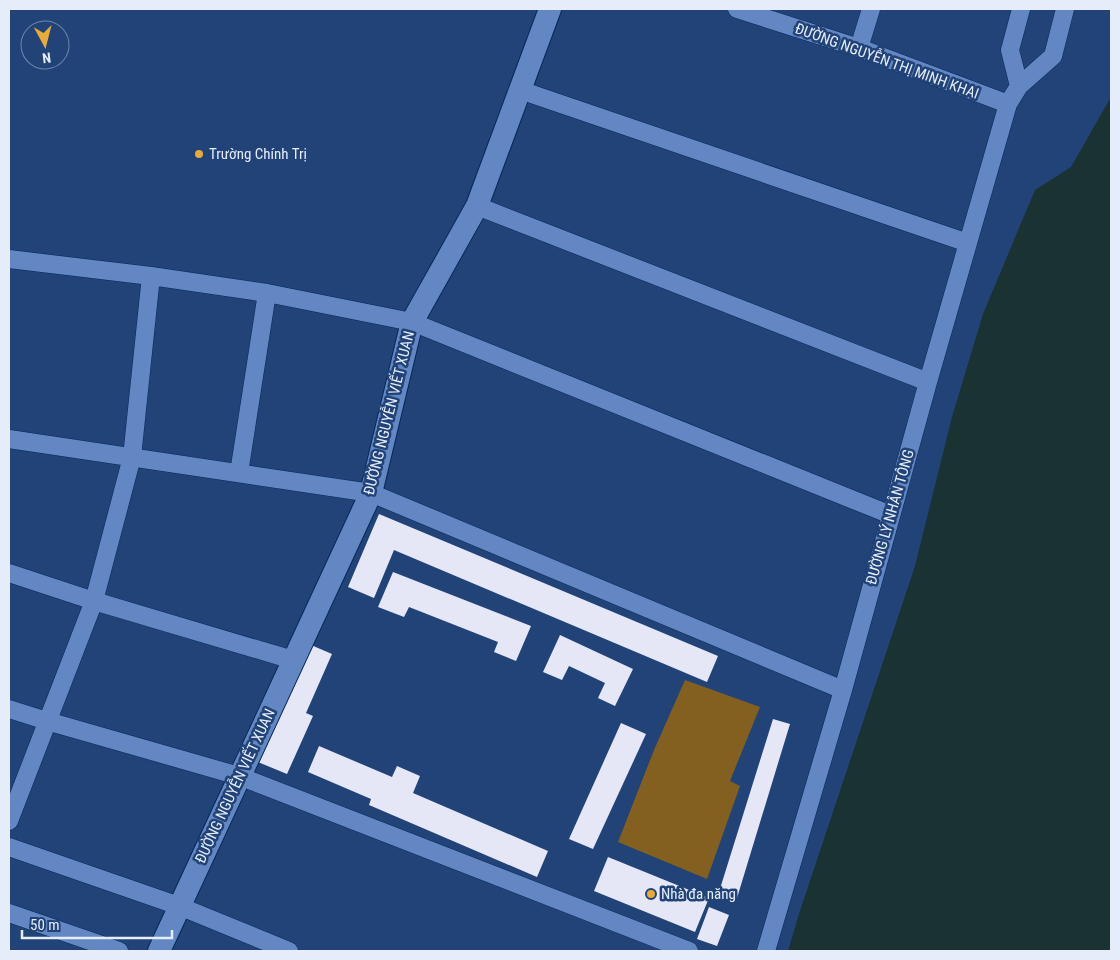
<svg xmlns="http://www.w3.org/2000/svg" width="1120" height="960" font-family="'Roboto Condensed',sans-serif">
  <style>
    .green { fill: #836020 }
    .water { fill: #1b3233 }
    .building { fill: #e5e7f6 }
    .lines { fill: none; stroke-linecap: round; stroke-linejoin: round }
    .minor-casing { stroke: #06285a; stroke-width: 19 }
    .tertiary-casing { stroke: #06285a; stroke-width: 24 }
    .minor { stroke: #6287c2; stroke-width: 18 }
    .tertiary { stroke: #6287c2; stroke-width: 22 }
    .poi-dot { fill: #e8ab37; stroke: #214378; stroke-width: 2 }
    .labels { text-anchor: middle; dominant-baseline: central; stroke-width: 5; stroke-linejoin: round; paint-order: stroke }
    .street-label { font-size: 15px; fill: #e5edfa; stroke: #214378 }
    .poi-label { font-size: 15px; fill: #e5edfa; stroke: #214378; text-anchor: start }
  </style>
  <rect width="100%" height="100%" fill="#214378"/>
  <path class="green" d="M 685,680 L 760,707 L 730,781 L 740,786 L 707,879 L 618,842 L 654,750 Z"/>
  <path class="water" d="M 1111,97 L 1111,951 L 788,951 L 799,914 L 915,566 L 952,417 L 983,314 L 1035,190 L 1071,167 Z"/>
  <path class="building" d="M 379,514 L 718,656 L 707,682 L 394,550 L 374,598 L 348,587 Z
    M 393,572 L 531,626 L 516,661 L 494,652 L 498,642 L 409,607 L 404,617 L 378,607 Z
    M 560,635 L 633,669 L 615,706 L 598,698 L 605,683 L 569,666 L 562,680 L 543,672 Z
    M 304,642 L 332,654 L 306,713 L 313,716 L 287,774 L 253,760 Z
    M 773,719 L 790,724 L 737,898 L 719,892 Z
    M 621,723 L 646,734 L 593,849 L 569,839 Z
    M 319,746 L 392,777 L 397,766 L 420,776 L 413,793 L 548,851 L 537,877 L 369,805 L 371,799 L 308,772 Z
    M 608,857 L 709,898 L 695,932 L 594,891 Z
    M 709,907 L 729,915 L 717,946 L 697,939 Z"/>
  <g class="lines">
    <defs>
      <path id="minor" d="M 737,9 L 859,48 L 1008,104
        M 859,48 L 871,9
        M 1019,86 L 1010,50 L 1021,9
        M 520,90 L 968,243
        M 477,206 L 928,382
        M 9,259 L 151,276 L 267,293 L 412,322 L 891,515
        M 9,439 L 371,493 L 843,690
        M 239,473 L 267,293
        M 9,573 L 94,601 L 293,660
        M 9,709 L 47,721 L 239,776 L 689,951
        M 9,821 L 94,601 L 132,457 L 151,276
        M 9,847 L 179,906 L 289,951
        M 9,913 L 119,951
        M 766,951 L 843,690 L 928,382 L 1008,104 L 1019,86 L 1053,56 L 1065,9"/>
      <path id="tertiary" d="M 159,951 L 371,493 L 412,322 L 477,206 L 550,9"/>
    </defs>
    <use href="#minor" class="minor-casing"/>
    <use href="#tertiary" class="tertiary-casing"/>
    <use href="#minor" class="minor"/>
    <use href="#tertiary" class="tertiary"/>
  </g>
  <g class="poi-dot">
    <circle cx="199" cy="154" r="5"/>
    <circle cx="651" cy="894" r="5"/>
  </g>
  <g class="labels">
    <g class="street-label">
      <text transform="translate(887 61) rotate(20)">ĐƯỜNG NGUYỄN THỊ MINH KHAI</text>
      <text transform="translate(389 413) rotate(-76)">ĐƯỜNG NGUYỄN VIẾT XUAN</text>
      <text transform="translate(890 517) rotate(-74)">ĐƯỜNG LÝ NHÂN TÔNG</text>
      <text transform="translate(235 786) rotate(-65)">ĐƯỜNG NGUYỄN VIẾT XUAN</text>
    </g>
    <g class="poi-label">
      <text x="209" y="154">Trường Chính Trị</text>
      <text x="661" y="894">Nhà đa năng</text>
    </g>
  </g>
  <rect width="1120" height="960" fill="none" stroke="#e5edfa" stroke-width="20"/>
  <g transform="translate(45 45) rotate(173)"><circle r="24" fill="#214378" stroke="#6f87ac"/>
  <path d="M0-4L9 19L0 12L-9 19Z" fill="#e8ab37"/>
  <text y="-8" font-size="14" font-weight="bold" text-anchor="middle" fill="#e5edfa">N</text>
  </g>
  <path d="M22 930v8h150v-8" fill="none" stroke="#e5edfa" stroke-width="2.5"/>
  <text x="30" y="930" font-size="15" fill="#e5edfa" stroke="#214378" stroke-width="4" paint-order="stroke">50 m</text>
</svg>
